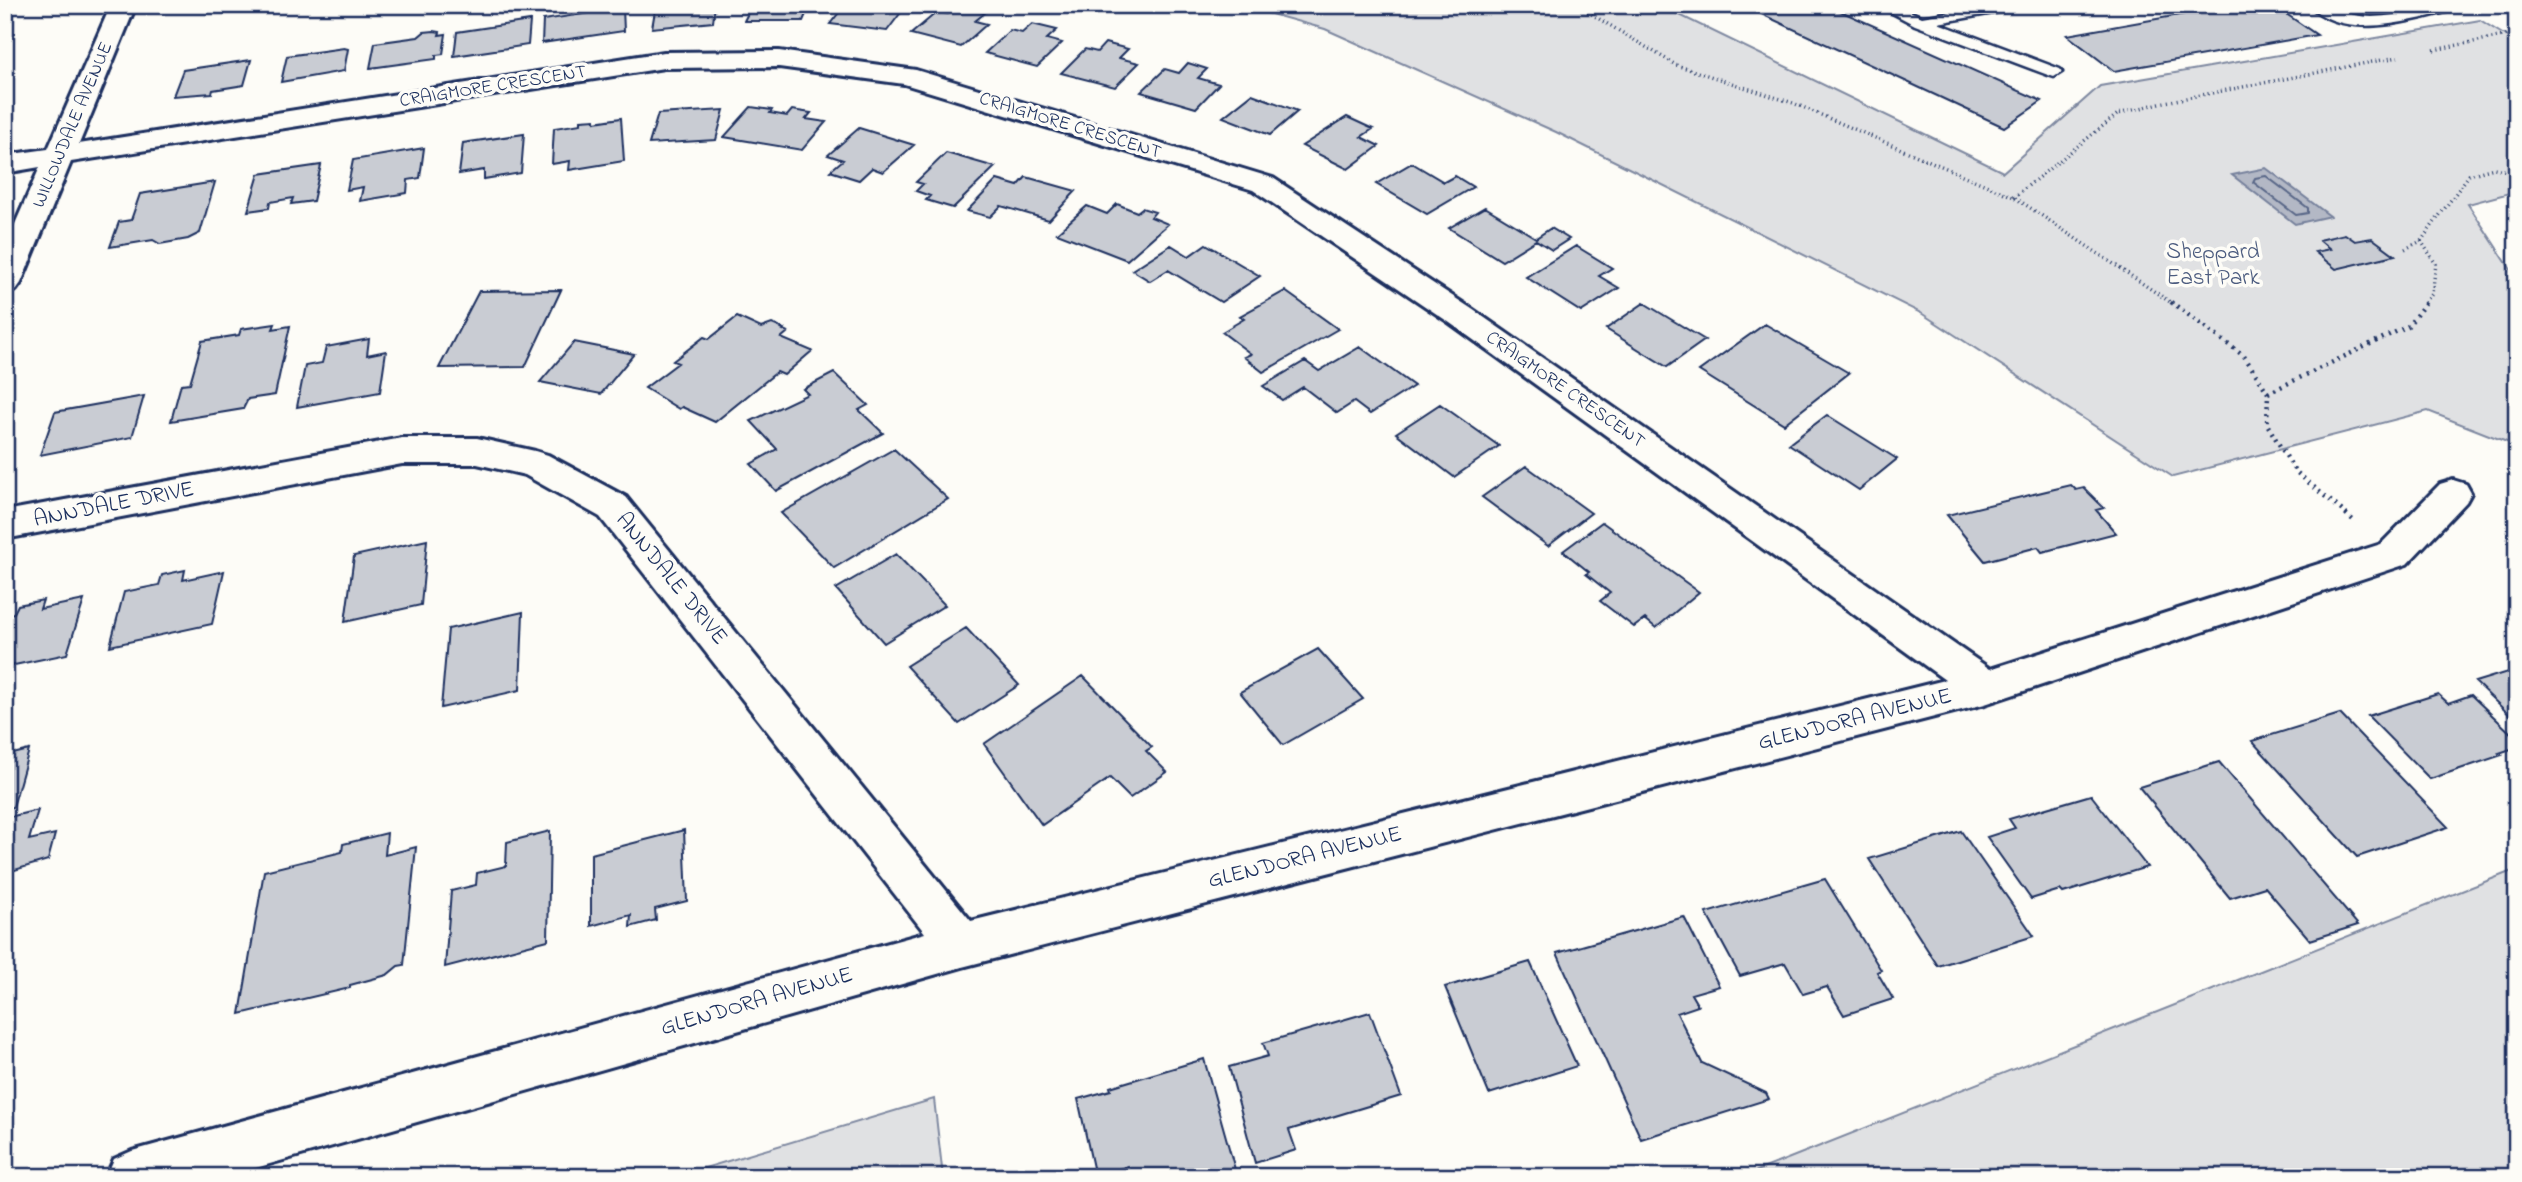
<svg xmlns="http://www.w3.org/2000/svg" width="2522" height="1182" font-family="'Indie Flower',sans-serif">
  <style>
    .green { fill: #e0e1e3; stroke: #7e88a0; stroke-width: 2 }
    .water { fill: #b3b8c5; stroke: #76819c; stroke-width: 2 }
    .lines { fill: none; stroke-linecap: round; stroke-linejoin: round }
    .shore { stroke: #586687; stroke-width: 2 }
    .building { fill: #c9ccd3; stroke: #1b2f5e; stroke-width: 2 }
    .lane-casing { stroke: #1b2f5e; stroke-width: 5 }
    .street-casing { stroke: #1b2f5e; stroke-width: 6 }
    .path-far1 { stroke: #1b2f5e; stroke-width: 3.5; stroke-dasharray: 1 3.5; stroke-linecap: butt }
    .path { stroke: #1b2f5e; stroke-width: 4.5; stroke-dasharray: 2 5; stroke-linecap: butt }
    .lane { fill: #fdfcf7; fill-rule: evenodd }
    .street { fill: #fdfcf7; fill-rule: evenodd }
    .labels { text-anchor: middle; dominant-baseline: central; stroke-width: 7; stroke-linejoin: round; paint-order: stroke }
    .far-street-label { font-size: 19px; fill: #1b2f5e; stroke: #fdfcf7 }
    .park-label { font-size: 23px; fill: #4c5c7f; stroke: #fdfcf7 }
    .street-label { font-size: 23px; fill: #1b2f5e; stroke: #fdfcf7 }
  </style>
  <rect width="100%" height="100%" fill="#fdfcf7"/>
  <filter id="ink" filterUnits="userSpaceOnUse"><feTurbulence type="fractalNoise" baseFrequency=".0143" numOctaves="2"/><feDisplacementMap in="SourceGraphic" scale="14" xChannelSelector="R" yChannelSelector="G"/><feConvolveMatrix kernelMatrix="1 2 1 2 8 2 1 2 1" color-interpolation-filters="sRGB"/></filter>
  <g filter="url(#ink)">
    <path class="green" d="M 1239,5 L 1659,5 L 2003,172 L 2100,86 L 2480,20 L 2517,43 L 2517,191 L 2468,204 L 2517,279 L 2517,446 L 2428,411 L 2173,477 L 1921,313 L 1556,132 L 1325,29 Z
      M 2517,869 L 2517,1177 L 1742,1177 Z
      M 934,1099 L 943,1177 L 675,1177 Z"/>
    <path class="water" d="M 2266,168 L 2330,216 L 2295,224 L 2232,175 Z"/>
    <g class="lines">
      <path class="shore" d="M 2266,176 L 2308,208 L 2308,213 L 2296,215 L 2253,182 L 2255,178 Z"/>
    </g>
    <path class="building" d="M 656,5 L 715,5 L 713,22 L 652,28 Z
      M 752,5 L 810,5 L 803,21 L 744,21 Z
      M 845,5 L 893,5 L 905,7 L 887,31 L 830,24 Z
      M 1742,5 L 1827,5 L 2042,101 L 2004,127 Z
      M 2235,5 L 2273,5 L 2317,35 L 2114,71 L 2067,35 Z
      M 958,6 L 985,13 L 975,21 L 987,24 L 961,47 L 911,34 L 937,12 L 948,14 Z
      M 623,8 L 624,31 L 542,43 L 543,20 Z
      M 530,21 L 528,45 L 454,56 L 457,32 Z
      M 1032,24 L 1057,30 L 1047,39 L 1062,43 L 1037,67 L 985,53 L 1010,30 L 1022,33 Z
      M 434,31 L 440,32 L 439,35 L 446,34 L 443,54 L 436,55 L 436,59 L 370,68 L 375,43 L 418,37 L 424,32 Z
      M 1105,43 L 1128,49 L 1119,58 L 1139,63 L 1115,87 L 1061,73 L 1085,49 L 1097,52 Z
      M 344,48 L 348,49 L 344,71 L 281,82 L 287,56 Z
      M 251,60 L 244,85 L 213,90 L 212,93 L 173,96 L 183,70 Z
      M 1188,63 L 1207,69 L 1198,78 L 1219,84 L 1196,108 L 1141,92 L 1165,69 L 1179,73 Z
      M 1252,94 L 1298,111 L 1270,135 L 1223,117 Z
      M 751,107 L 772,110 L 770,113 L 787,116 L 792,110 L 811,113 L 806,119 L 826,122 L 802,150 L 724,137 Z
      M 724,110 L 716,140 L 649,144 L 658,114 Z
      M 1347,117 L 1373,129 L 1361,137 L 1379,146 L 1348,169 L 1302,146 Z
      M 621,118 L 624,161 L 569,170 L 570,161 L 552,164 L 554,128 L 581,124 L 581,120 L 595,119 L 595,122 Z
      M 859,128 L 914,145 L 883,172 L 872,168 L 859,180 L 830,171 L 843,160 L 828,155 Z
      M 524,134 L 521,173 L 484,179 L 484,170 L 459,174 L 463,143 Z
      M 424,148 L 420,178 L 408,180 L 407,193 L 360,201 L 363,187 L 347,190 L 353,160 Z
      M 946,153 L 995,167 L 953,208 L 926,200 L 930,196 L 916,191 L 923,184 L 916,182 Z
      M 1412,163 L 1444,182 L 1455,176 L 1473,187 L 1427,214 L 1376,184 Z
      M 321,165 L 313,201 L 291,204 L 293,198 L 270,202 L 269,208 L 248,211 L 259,174 Z
      M 1026,177 L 1076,191 L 1049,220 L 1001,206 L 990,217 L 967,211 L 997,180 L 1018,186 Z
      M 215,182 L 200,233 L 188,239 L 160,244 L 153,240 L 110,247 L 119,222 L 131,220 L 140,194 Z
      M 1117,204 L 1137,212 L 1142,208 L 1155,212 L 1151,217 L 1168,224 L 1127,260 L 1057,233 L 1087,206 L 1107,214 Z
      M 1485,207 L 1536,238 L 1551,228 L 1569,239 L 1552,250 L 1536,240 L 1502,261 L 1449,228 Z
      M 2345,234 L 2355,241 L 2372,238 L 2395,255 L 2336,269 L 2315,252 L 2330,249 L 2319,240 Z
      M 1206,244 L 1260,276 L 1221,302 L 1168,270 L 1150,281 L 1132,270 L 1171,245 L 1189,256 Z
      M 1576,246 L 1612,268 L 1599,276 L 1619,288 L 1581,312 L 1526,277 Z
      M 561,290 L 525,367 L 439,368 L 479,291 Z
      M 1285,291 L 1338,329 L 1263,372 L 1244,357 L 1251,354 L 1222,332 L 1244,319 L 1240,316 Z
      M 1644,303 L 1705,340 L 1667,367 L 1606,329 Z
      M 737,317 L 761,328 L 772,324 L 784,329 L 783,330 L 788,332 L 781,338 L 812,351 L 784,375 L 777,372 L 715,422 L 682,407 L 679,409 L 645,388 L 678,363 L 673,361 L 704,337 L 709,339 Z
      M 275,324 L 273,329 L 290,326 L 275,395 L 248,399 L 243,409 L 171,421 L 181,384 L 190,383 L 202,341 L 239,335 L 241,329 Z
      M 1765,324 L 1849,373 L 1784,424 L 1699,371 Z
      M 369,339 L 367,355 L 386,351 L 380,392 L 297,407 L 305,366 L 322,363 L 326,347 Z
      M 574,342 L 634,354 L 601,394 L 540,382 Z
      M 1360,347 L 1414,386 L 1370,414 L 1354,402 L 1337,413 L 1303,387 L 1282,400 L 1263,386 L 1305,361 L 1319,371 Z
      M 834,373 L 868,405 L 859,410 L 883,433 L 776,491 L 751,464 L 777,449 L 751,421 L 808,394 L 803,389 Z
      M 144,396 L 132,437 L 40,455 L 55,412 Z
      M 1440,404 L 1499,446 L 1454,477 L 1396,433 Z
      M 1827,415 L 1897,459 L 1859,490 L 1789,444 Z
      M 894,449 L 948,499 L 834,568 L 781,513 Z
      M 1526,466 L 1591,513 L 1548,546 L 1482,497 Z
      M 2071,485 L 2076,490 L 2084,488 L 2104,508 L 2096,510 L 2116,533 L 2042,552 L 2038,547 L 1985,561 L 1947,515 Z
      M 1602,522 L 1699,592 L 1656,628 L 1645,619 L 1634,627 L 1600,601 L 1610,593 L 1586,574 L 1589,572 L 1563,551 Z
      M 427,540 L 421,605 L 345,622 L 354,556 Z
      M 896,554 L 945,605 L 884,643 L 836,589 Z
      M 185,570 L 183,580 L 224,571 L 212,624 L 110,646 L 124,592 L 159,585 L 162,575 Z
      M 43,600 L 40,609 L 84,600 L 67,654 L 5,667 L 5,615 L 14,613 L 18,605 Z
      M 523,612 L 520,690 L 441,708 L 448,629 Z
      M 966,628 L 1019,685 L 959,724 L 906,666 Z
      M 1318,649 L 1363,699 L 1283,745 L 1240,692 Z
      M 2517,669 L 2517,722 L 2475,682 Z
      M 1083,676 L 1152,747 L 1146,751 L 1167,772 L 1130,798 L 1110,778 L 1042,825 L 984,744 Z
      M 2438,694 L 2448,703 L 2471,695 L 2517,739 L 2517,747 L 2499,753 L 2502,755 L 2430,779 L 2368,716 Z
      M 2340,714 L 2448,827 L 2357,857 L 2252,741 Z
      M 29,750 L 13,807 L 5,808 L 5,756 Z
      M 2219,762 L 2358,925 L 2310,940 L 2265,887 L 2230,898 L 2139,787 Z
      M 2091,795 L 2147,867 L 2063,893 L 2060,890 L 2031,899 L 1987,837 L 2015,828 L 2009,819 Z
      M 38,810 L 29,840 L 55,834 L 48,860 L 5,873 L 5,818 Z
      M 684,830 L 687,901 L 655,909 L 656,920 L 630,927 L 631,915 L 591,926 L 591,854 Z
      M 550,831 L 548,940 L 445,967 L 451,891 L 476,885 L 477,873 L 506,866 L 507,842 Z
      M 1961,831 L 2034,936 L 1938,966 L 1869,859 Z
      M 387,833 L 385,855 L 416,847 L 404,965 L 398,966 L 387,975 L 350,985 L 350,988 L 240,1014 L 264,871 L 342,852 L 343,844 Z
      M 1825,879 L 1881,970 L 1877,972 L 1893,999 L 1844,1015 L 1827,987 L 1803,994 L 1785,963 L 1740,976 L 1706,913 Z
      M 1684,917 L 1719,986 L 1691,994 L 1698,1006 L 1677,1013 L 1702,1063 L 1766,1093 L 1769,1099 L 1641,1139 L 1557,953 Z
      M 1530,962 L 1577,1066 L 1489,1094 L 1445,987 Z
      M 1370,1012 L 1401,1096 L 1289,1130 L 1296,1150 L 1255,1163 L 1229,1067 L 1268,1056 L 1263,1043 Z
      M 1204,1059 L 1236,1173 L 1223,1177 L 1131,1177 L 1128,1166 L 1095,1177 L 1078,1099 L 1111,1090 L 1110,1087 Z"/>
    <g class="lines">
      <defs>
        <path id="lane" d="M 1877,5 L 1897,5 L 1922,17 L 1989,5 L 2023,5 L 2016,9 L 1938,23 L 2060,69 L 2062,72 L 2054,77 L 2048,75 L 1915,25 Z
          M 2309,5 C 2331,5 2349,17 2372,17 C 2404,16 2431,5 2463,5 L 2461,8 C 2418,19 2346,43 2309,5 Z"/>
        <path id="street" d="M 111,5 L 136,5 L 79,144 L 664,52 L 779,51 L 916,70 L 1273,178 L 1472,309 L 1990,669 L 2381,544 L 2440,484 L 2453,480 L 2466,484 L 2471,493 L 2466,502 L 2407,564 L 1985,704 L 962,967 L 224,1177 L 106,1177 L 114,1159 L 132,1151 L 925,933 L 600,517 L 525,475 L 477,464 L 402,464 L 5,539 L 5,511 L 402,438 L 477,438 L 535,451 L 548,455 L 626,497 L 971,921 L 1945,680 L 1450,323 L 1253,190 L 904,84 L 779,67 L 664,68 L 71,162 L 21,283 L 16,290 L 5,293 L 5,247 L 40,167 L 5,173 L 5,155 L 48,149 Z"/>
      </defs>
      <use href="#lane" class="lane-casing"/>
      <use href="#street" class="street-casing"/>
      <path class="path-far1" d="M 1576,5 L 1676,65 L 1793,103 L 2014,197 L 2173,304
        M 2434,50 L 2517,33
        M 2014,197 L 2118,114 L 2160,103 L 2398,57
        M 2421,241 L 2436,264 L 2432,294 L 2424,304
        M 2405,249 L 2421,241 L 2469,175 L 2494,168 L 2517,173"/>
      <path class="path" d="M 2171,302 L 2244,356 L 2268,393 L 2267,424 L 2295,471 L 2353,520
        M 2268,393 L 2408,326 L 2426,302"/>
      <use href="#lane" class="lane"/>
      <use href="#street" class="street"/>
    </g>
  </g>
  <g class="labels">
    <g class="far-street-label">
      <text transform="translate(493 87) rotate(-9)">CRAIGMORE CRESCENT</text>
      <text transform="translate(73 125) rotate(-67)">WILLOWDALE AVENUE</text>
      <text transform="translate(1070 126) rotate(17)">CRAIGMORE CRESCENT</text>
      <text transform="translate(1565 390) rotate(35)">CRAIGMORE CRESCENT</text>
    </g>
    <g class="park-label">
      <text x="2213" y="252">Sheppard<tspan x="2213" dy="26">East Park</tspan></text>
    </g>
    <g class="street-label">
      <text transform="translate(114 505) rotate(-11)">ANNDALE DRIVE</text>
      <text transform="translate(671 579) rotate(51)">ANNDALE DRIVE</text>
      <text transform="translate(1855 720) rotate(-14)">GLENDORA AVENUE</text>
      <text transform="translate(1305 858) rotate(-14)">GLENDORA AVENUE</text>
      <text transform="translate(757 1002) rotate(-16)">GLENDORA AVENUE</text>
    </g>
  </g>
  <rect width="2522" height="1182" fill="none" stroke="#fdfcf7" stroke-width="28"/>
  <rect x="14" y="14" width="2494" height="1154" fill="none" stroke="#1b2f5e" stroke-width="2.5" filter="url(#ink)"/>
</svg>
